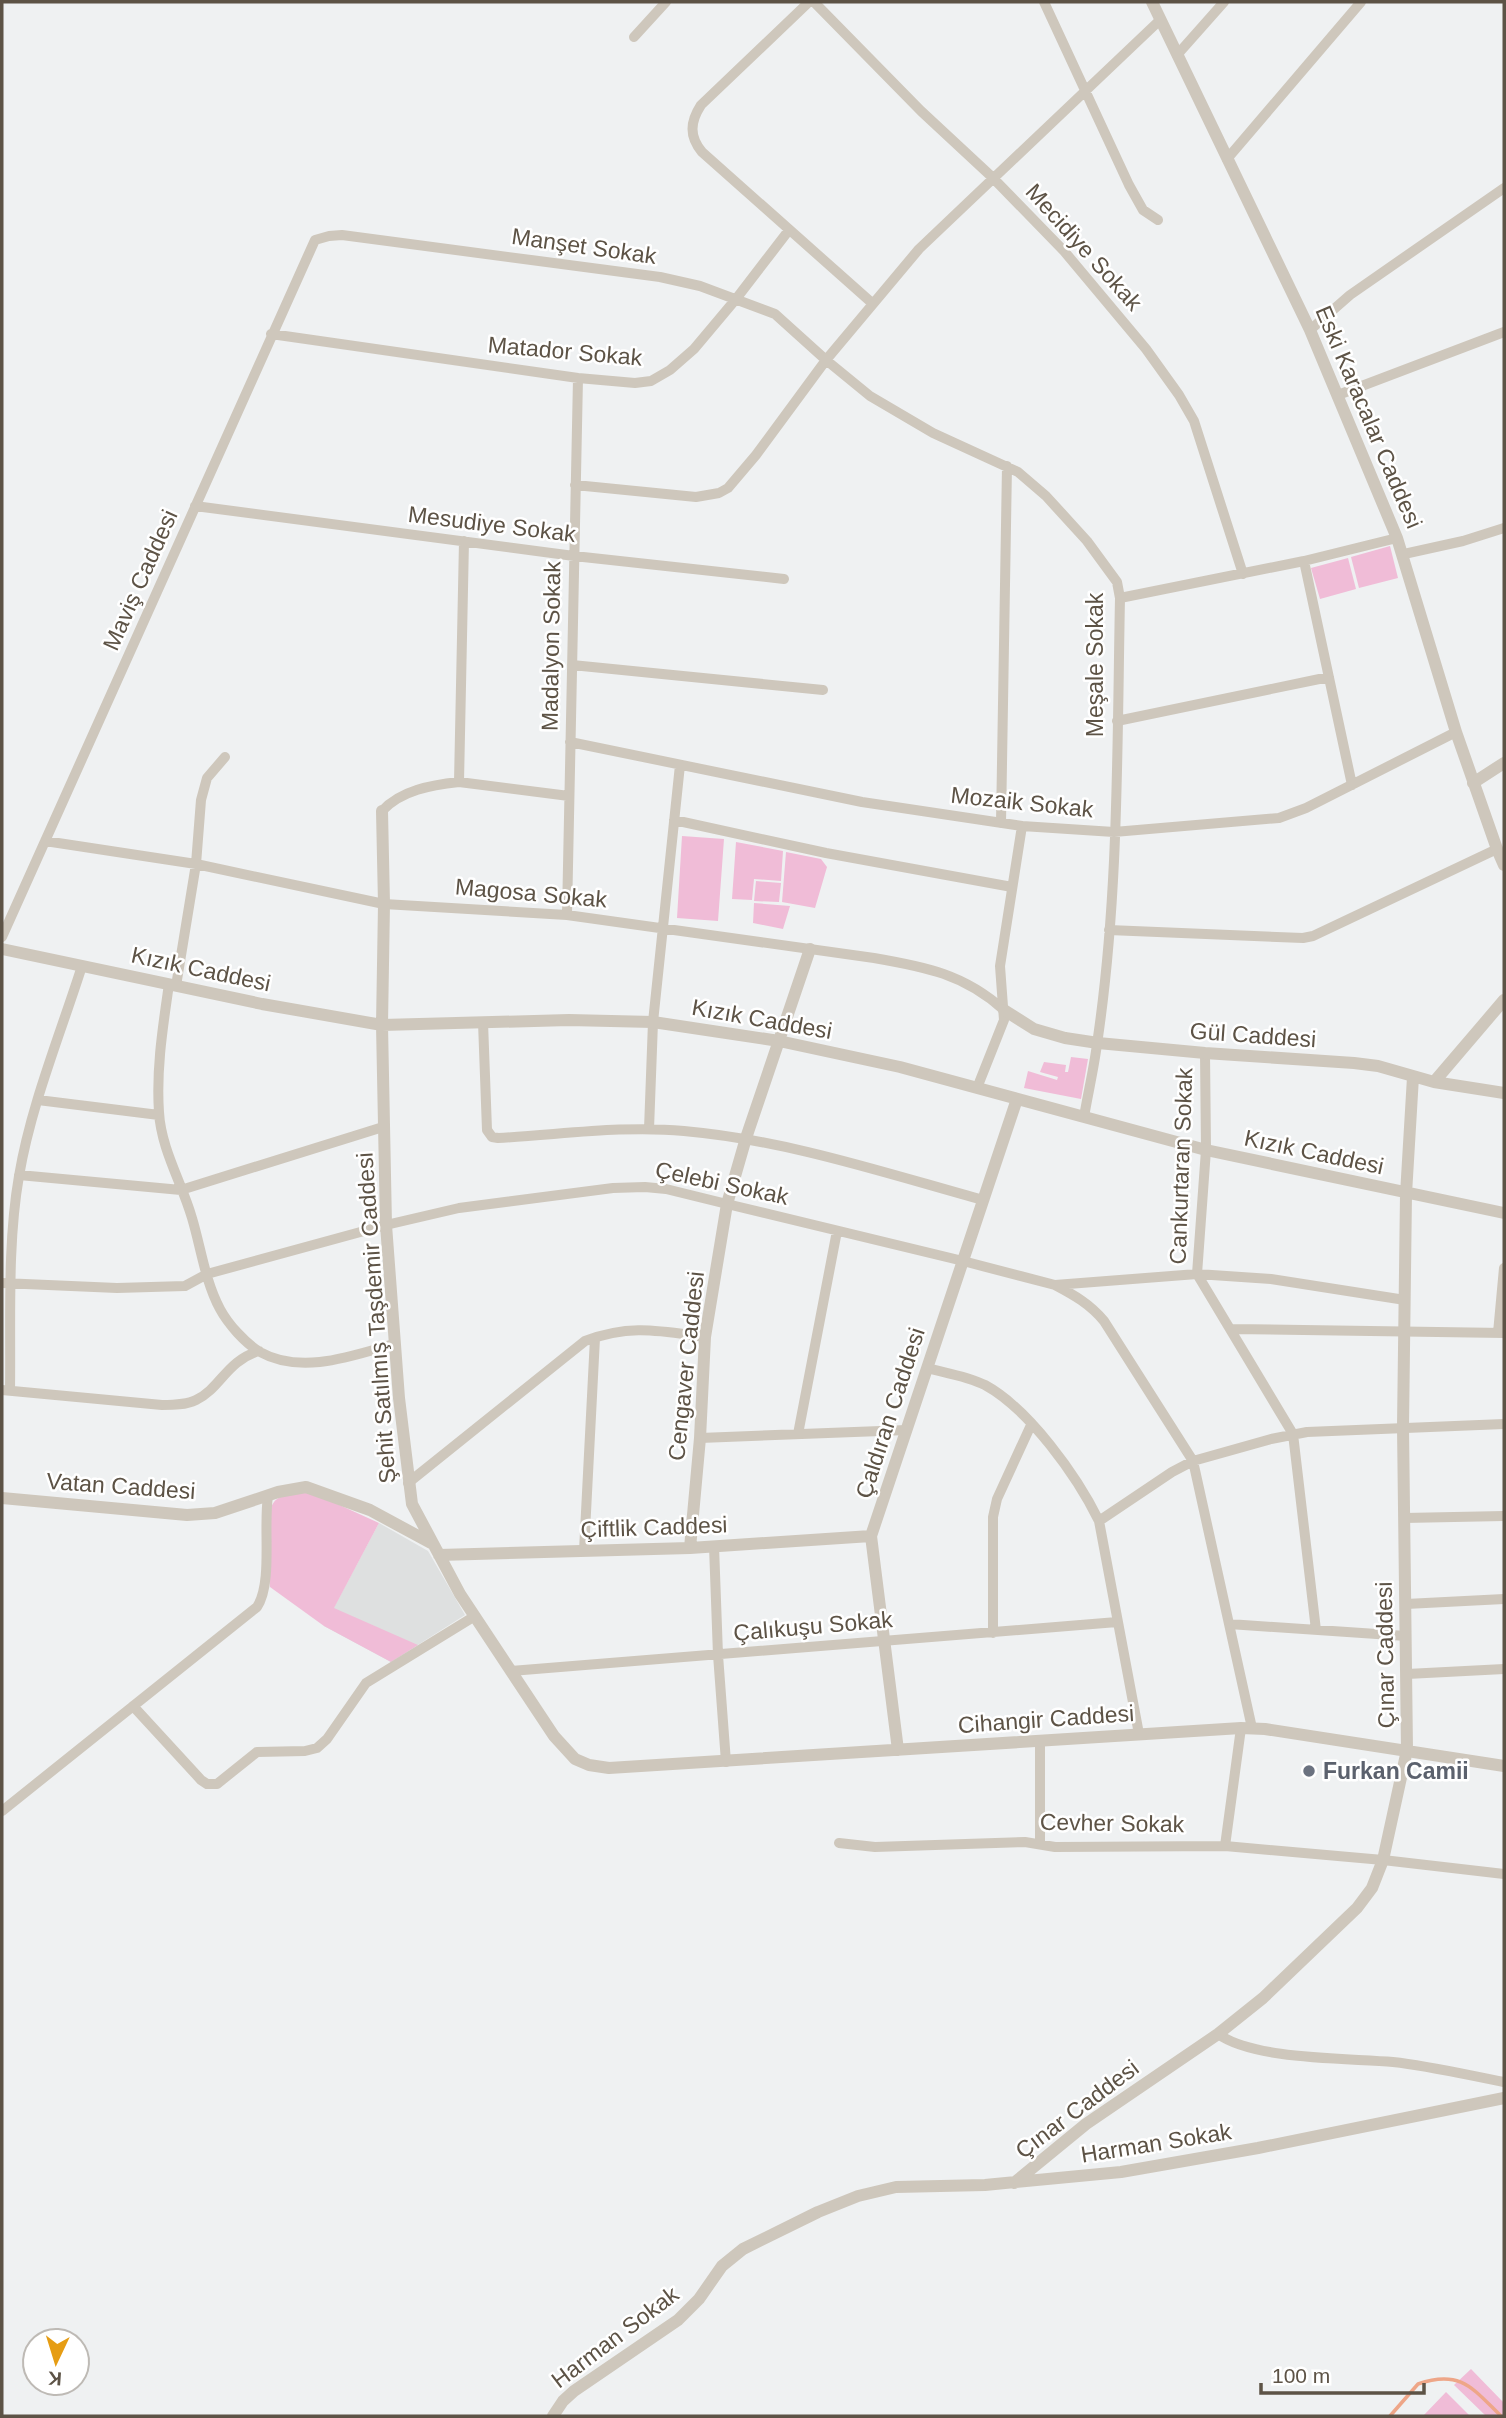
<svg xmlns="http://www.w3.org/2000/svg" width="1506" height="2418" font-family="Arial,sans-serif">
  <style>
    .education { fill: #dee0e0 }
    .green { fill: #f0bcd7 }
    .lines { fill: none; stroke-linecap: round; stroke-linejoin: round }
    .stream { stroke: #eea688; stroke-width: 3.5 }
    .minor { stroke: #cec7bc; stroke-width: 10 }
    .tertiary { stroke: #cec7bc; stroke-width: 12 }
    .worship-dot { fill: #6b7280; stroke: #fff; stroke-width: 2.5 }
    .labels { text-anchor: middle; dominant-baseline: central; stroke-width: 5; stroke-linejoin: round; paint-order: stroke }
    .street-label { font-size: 23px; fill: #5d5346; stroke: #fff }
    .worship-label { font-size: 23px; font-weight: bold; fill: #5b616d; stroke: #fff; text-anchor: start }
  </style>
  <rect width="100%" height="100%" fill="#eff1f2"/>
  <path class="education" d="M 379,1523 L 428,1551 L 465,1615 L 391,1662 L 324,1626 Z"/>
  <path class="green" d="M 1390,546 L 1398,578 L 1359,588 L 1351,557 Z
    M 1348,558 L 1356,589 L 1320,599 L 1311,568 Z
    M 682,836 L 724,839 L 718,921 L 677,918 Z
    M 736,842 L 783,851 L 781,881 L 754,879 L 752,900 L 732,899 Z
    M 786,852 L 821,859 L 827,867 L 815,908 L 782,902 Z
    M 756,881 L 781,883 L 779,902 L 754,901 Z
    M 754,903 L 790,906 L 783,929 L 753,923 Z
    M 1071,1057 L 1088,1059 L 1081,1099 L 1024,1088 L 1028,1071 L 1057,1080 L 1058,1077 L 1040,1072 L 1044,1062 L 1066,1065 L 1065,1072 L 1068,1072 Z
    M 311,1492 L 379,1523 L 334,1608 L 418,1645 L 391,1662 L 324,1626 L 270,1587 C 269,1568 261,1510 277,1499 C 285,1493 301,1494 311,1492 Z
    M 1471,2369 L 1504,2403 L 1504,2416 L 1486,2416 L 1454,2385 Z
    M 1446,2392 L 1470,2416 L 1423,2416 Z"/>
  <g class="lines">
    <path class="stream" d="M 1390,2416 L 1418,2384 C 1461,2369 1473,2389 1501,2416"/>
    <path class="minor" d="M 809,2 L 701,105 C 690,122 689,136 702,152 L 872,303
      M 814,2 L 921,111 L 992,177 L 1064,251 L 1146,349 L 1179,395 L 1194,421 L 1243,574
      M 1044,2 L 1129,185 L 1143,210 L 1158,220
      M 634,37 L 666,2
      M 1177,55 L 1224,2
      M 1227,159 L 1361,2
      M 1310,330 L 1350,295 L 1504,188
      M 271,334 L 578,378 L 635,383 L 651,381 L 670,370 L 694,349 L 736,299 L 789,230
      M 1338,395 L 1504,332
      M 575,485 L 696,497 L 719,493 L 728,488 L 756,455 L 826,360 L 919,249 L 1160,20
      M 195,506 L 574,556 L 784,579
      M 1404,554 L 1463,541 L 1504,528
      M 1304,561 L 1352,785
      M 1120,598 L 1304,561 L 1397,538
      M 572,665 L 823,690
      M 1117,721 L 1329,677
      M 570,742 L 862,802 L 1022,826 L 1114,832 L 1279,818 L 1306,808 L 1456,732
      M 459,782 L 464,541
      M 382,811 C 401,790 432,785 459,782 L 569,796
      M 674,820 L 826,853 L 1012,887
      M 1001,823 L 1007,466
      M 45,841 L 196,864 L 384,904 L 567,915 L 874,958 C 926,967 964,974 1004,1010
      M 567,915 L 578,378
      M 1109,930 L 1303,938 L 1313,936 L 1497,849
      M 2,937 L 315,240 L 329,236 L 342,235 L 660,277 L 700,286 L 775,314 L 826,360 L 870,396 L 933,433 L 1018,472 L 1046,496 L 1087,541 L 1117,582 L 1120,598 C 1117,746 1119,897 1097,1044 C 1094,1068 1088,1093 1084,1117
      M 169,984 C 163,1026 156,1069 159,1112 C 161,1149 182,1183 192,1218 C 201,1248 205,1281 220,1309 C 228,1324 245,1343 260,1352 C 301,1375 352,1356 394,1344
      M 176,986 L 196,864 L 201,800 L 207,778 L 225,757
      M 483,1022 L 487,1130 L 492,1137 L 498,1138 C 559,1135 623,1125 684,1131 C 786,1140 885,1173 983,1200
      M 1205,1053 L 1206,1150 L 1197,1274 L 1293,1434 L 1316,1630
      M 977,1088 L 1004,1020 L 1000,966 L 1022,826
      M 38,1100 L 159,1115
      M 649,1129 L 653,1022 L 680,765
      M 19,1175 L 181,1190 L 383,1127
      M 2,1283 L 117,1288 L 185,1286 L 207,1274 L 386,1225 L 459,1208 L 613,1188 L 645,1187 L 666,1189 L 727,1204 L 963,1261 L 1055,1285 L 1197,1274 L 1271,1279 L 1405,1300
      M 1055,1285 C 1074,1295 1090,1304 1104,1321 L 1193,1461 L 1252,1728
      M 1230,1329 L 1504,1333
      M 1498,1333 L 1504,1268
      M 927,1368 C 946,1373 967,1376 985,1385 C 1029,1409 1077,1476 1099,1521 L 1139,1734
      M 2,1390 L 162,1405 C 173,1405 186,1405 196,1400 C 221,1388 226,1361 259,1351
      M 10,1391 C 11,1321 7,1245 19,1176 C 31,1105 60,1035 82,966
      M 798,1434 L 837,1231
      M 700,1438 L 907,1430
      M 408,1483 L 585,1341 C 631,1324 659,1331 705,1337
      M 1404,1518 L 1504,1516
      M 1099,1521 L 1172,1472 L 1193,1461 L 1271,1439 L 1307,1432 L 1504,1424
      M 714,1546 L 718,1655 L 726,1762
      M 584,1551 L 595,1338
      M 1406,1604 L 1504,1599
      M 1229,1624 L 1406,1636
      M 993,1633 L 993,1517 L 997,1499 L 1031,1425
      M 511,1671 L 1117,1622
      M 1407,1674 L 1504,1669
      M 133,1706 L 201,1780 L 207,1784 L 217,1784 L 257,1752 L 305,1751 L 317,1748 L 327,1739 L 366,1683 L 475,1616
      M 2,1811 L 257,1607 C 273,1583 263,1527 268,1496
      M 839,1843 L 875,1847 L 1025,1842 L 1055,1847 L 1225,1846 L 1383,1860 L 1504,1874
      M 1040,1844 L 1040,1741
      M 1225,1846 L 1241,1728
      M 1218,2034 C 1254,2060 1347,2058 1393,2062 C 1430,2066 1467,2075 1504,2082"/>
    <path class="tertiary" d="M 1152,2 L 1310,330 L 1397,538 L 1456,732 L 1497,849 L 1504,865
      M 1473,783 L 1504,763
      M 382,811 L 384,904 L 382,1025 L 386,1225 L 399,1398 L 412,1504 L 460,1594 L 554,1736 L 575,1759 L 589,1765 L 609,1768 L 1241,1728 L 1265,1729 L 1504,1766
      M 2,949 L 262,1004 L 382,1025 L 569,1020 L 653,1022 L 779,1041 L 900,1067 L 1206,1150 L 1504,1213
      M 1004,1010 L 1034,1029 L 1065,1038 L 1098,1043 L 1205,1053 L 1354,1063 L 1378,1066 L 1434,1082 L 1504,1093
      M 1434,1082 L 1504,1000
      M 2,1498 L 187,1515 L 215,1513 L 278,1492 L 306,1487 L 370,1510 L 431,1543
      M 690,1548 L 700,1438 L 705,1337 L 727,1204 L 746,1138 L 810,949
      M 439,1555 L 690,1548 L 871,1536
      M 898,1750 L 871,1536 L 1017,1099
      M 1014,2183 L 1086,2124 L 1218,2034 L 1263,1998 L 1357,1908 L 1372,1888 L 1383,1860 L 1407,1750 L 1403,1427 L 1406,1194 L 1413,1077
      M 553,2416 L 563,2401 L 574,2391 L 678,2320 L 699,2299 L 722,2266 L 743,2249 L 818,2212 L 858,2196 L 896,2187 L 985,2185 L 1121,2172 L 1258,2148 L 1504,2098"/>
  </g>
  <circle class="worship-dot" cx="1309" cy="1771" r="7"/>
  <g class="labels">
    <g class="street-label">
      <text transform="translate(584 246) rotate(8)">Manşet Sokak</text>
      <text transform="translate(1084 247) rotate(48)">Mecidiye Sokak</text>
      <text transform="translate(565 351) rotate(5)">Matador Sokak</text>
      <text transform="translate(1369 417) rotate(67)">Eski Karacalar Caddesi</text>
      <text transform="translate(492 524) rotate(7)">Mesudiye Sokak</text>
      <text transform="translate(140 580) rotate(-66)">Maviş Caddesi</text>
      <text transform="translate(551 646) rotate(-89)">Madalyon Sokak</text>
      <text transform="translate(1095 665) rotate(-90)">Meşale Sokak</text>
      <text transform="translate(1022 802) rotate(6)">Mozaik Sokak</text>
      <text transform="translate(531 893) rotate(5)">Magosa Sokak</text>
      <text transform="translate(201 969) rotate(12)">Kızık Caddesi</text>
      <text transform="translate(762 1019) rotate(10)">Kızık Caddesi</text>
      <text transform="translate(1253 1035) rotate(4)">Gül Caddesi</text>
      <text transform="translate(1314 1152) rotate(12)">Kızık Caddesi</text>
      <text transform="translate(1181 1166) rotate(-88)">Cankurtaran Sokak</text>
      <text transform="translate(722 1183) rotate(12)">Çelebi Sokak</text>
      <text transform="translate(376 1318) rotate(-94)">Şehit Satılmış Taşdemir Caddesi</text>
      <text transform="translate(686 1366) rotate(-84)">Cengaver Caddesi</text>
      <text transform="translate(890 1413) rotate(-72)">Çaldıran Caddesi</text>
      <text transform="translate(121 1486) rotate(4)">Vatan Caddesi</text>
      <text transform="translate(654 1527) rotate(-2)">Çiftlik Caddesi</text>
      <text transform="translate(813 1626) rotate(-5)">Çalıkuşu Sokak</text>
      <text transform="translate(1385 1655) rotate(-91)">Çınar Caddesi</text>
      <text transform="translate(1046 1719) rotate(-4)">Cihangir Caddesi</text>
      <text transform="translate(1112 1823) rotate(1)">Cevher Sokak</text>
      <text transform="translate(1077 2109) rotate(-37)">Çınar Caddesi</text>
      <text transform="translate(1156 2143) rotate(-9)">Harman Sokak</text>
      <text transform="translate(615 2337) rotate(-37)">Harman Sokak</text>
    </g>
    <g class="worship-label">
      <text x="1323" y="1771">Furkan Camii</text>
    </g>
  </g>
  <rect width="1506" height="2418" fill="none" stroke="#5d5346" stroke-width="7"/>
  <g transform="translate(56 2362) rotate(184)"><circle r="33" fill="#ffffff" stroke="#bebab5" stroke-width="2"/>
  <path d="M0-5L12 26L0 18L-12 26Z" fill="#e69d14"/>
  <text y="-10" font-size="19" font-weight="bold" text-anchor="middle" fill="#5d5346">K</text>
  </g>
  <path d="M1261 2383v10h163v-10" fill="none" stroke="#5d5346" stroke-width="3.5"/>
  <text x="1272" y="2383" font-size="21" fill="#5d5346" stroke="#ffffff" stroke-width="5" paint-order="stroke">100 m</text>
</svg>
